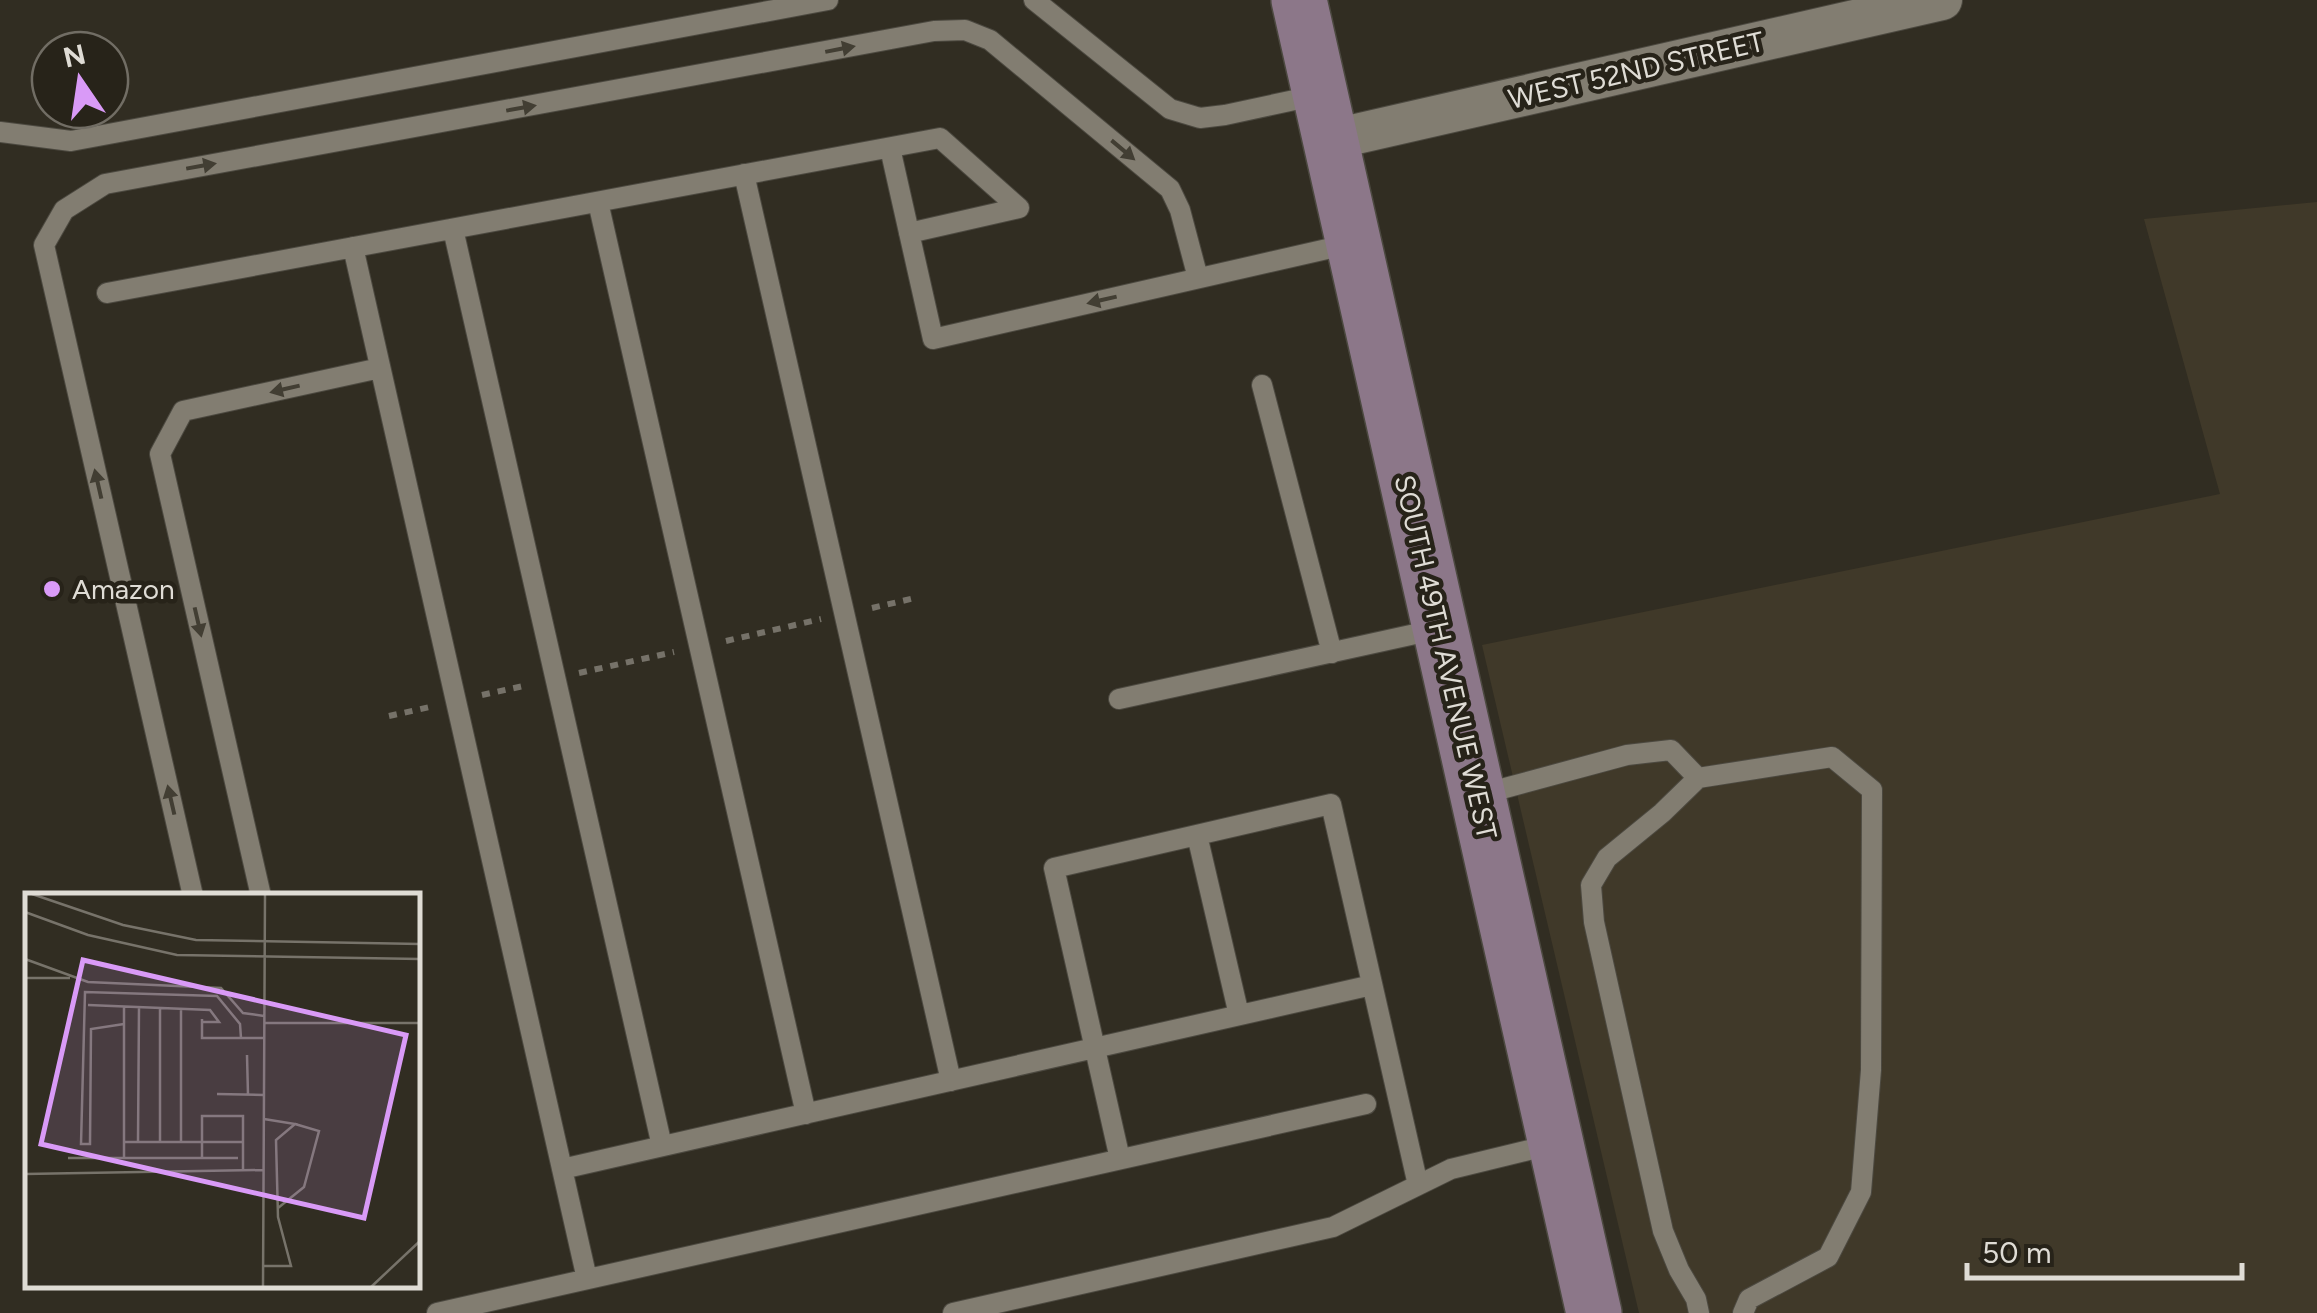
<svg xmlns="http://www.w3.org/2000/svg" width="2317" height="1313" font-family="Figtree,sans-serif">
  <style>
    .built { fill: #403929 }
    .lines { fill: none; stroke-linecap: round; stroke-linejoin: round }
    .lane-casing { stroke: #4c4940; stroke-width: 22 }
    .street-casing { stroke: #4c4940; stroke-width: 42 }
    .secondary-casing { stroke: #4c4940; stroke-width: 58 }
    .path { stroke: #767269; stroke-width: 6; stroke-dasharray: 8 8; stroke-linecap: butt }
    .lane { stroke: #827d71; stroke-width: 20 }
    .street { stroke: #827d71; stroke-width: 40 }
    .secondary { stroke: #8c7789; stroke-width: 55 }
    .oneway { fill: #423e33 }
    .poi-dot { fill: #d99af7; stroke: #272319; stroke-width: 4 }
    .labels { text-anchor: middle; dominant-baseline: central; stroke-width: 9; stroke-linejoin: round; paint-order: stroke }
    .street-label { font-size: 28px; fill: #dfdcd5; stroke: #272319 }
    .poi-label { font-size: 28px; fill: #dfdcd5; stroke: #272319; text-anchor: start }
    .inset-road { fill: none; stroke: #77736a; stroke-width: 2.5 }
    .view { fill: #d99af7; fill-opacity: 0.15; stroke: #d99af7; stroke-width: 5 }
    .inset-edge { fill: none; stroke: #dfdcd5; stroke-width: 5 }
  </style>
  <rect width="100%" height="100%" fill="#312d22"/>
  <path class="built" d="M 2317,202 L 2317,1313 L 1639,1313 L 1482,645 L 2220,494 L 2144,219 Z"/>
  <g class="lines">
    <defs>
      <path id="lane" d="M 1034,0 L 1170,109 L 1200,118 L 1225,115 L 1318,95
        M 0,132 L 71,141 L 828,0
        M 890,148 L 933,339 L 1349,244
        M 744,174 L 951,1081
        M 598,202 L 806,1114
        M 453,229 L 662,1146
        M 353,247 L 587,1279
        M 107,293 L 940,138 L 1019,208 L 909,233
        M 1262,385 L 1332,653
        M 1119,699 L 1438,629
        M 1698,778 L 1832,757 L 1872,790 L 1871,1070 L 1861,1192 L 1828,1257 L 1749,1299 L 1743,1313
        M 1479,795 L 1627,755 L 1671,750 L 1698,778 L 1662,813 L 1607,858 L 1591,885 L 1594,922 L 1663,1231 L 1679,1270 L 1696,1299 L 1699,1313
        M 1197,835 L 1239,1015
        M 193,896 L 44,245 L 64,210 L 105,184 L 934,31 L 965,30 L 990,40 L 1170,189 L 1180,210 L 1198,278
        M 261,896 L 160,454 L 183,411 L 380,368
        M 1120,1159 L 1054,868 L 1331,804 L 1418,1185
        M 562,1169 L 1372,985
        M 437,1313 L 1366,1104
        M 953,1313 L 1333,1227 L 1451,1169 L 1554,1144"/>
      <path id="street" d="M 1330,140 L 1942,0"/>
      <path id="secondary" d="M 1299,0 L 1594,1313"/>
    </defs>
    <use href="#lane" class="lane-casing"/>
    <use href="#street" class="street-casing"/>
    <use href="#secondary" class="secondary-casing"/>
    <path class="path" d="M 872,608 L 915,598
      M 726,641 L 821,619
      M 579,673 L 674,652
      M 482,695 L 528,685
      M 389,716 L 430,707"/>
    <use href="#lane" class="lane"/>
    <use href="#street" class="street"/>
    <use href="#secondary" class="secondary"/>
  </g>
  <defs><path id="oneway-solid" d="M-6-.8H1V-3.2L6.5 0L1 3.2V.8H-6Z" transform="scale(2.5)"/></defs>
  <g class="oneway">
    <use href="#oneway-solid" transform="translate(840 49) rotate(-11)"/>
    <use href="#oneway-solid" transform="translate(521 108) rotate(-10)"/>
    <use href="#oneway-solid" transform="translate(1123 150) rotate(40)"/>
    <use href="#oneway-solid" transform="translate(201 166) rotate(-10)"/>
    <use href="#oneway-solid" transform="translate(1102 300) rotate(167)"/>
    <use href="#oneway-solid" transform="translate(285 389) rotate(167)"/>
    <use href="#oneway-solid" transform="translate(98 484) rotate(-103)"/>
    <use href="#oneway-solid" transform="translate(198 622) rotate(77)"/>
    <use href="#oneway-solid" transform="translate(171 800) rotate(-103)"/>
  </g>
  <circle class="poi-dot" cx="52" cy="589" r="10"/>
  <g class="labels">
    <g class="street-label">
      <text transform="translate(1636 70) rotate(-13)">WEST 52ND STREET</text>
      <text transform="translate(1446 657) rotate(77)">SOUTH 49TH AVENUE WEST</text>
    </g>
    <g class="poi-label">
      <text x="72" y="589">Amazon</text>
    </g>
  </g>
  <g transform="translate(25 893)">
    <rect width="395" height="395" fill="#312d22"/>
    <path class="inset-road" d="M 7,1 L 98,32 L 171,47 L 395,51M 0,19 L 63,42 L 152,62 L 395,66M 0,66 L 63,89 L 196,95 L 218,120 L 239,123M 0,85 L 45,85M 63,112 L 185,117 L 194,129 L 177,129M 177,126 L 177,145 L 239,145M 239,130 L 395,130M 99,131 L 66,136 L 65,251 L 56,251 L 60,99 L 192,103 L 215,131 L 216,145M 222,162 L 223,202M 192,201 L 239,202M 99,249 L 218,249M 113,249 L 114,114M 135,249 L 135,115M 156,249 L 156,116M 43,265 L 213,265M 99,265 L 99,113M 177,265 L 177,223 L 218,223 L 218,278M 0,281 L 238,277M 253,315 L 279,294 L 294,238 L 270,231M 238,373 L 266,373 L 253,324 L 251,247 L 270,231 L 239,226M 238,394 L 240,1M 346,394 L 395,348"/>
    <path class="view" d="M 58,67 L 381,142 L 339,325 L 16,251 Z"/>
    <rect width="395" height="395" class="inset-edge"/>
  </g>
  <g transform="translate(80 80) rotate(347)"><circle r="48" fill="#272319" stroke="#716d64" stroke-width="2.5"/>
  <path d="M0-8L18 38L0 25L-18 38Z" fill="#d99af7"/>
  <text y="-15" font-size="28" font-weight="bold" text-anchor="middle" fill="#dfdcd5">N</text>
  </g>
  <path d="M1967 1263v15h275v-15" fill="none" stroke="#dfdcd5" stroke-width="5"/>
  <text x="1982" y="1263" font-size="30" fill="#dfdcd5" stroke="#272319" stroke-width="8" paint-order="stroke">50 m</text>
</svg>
